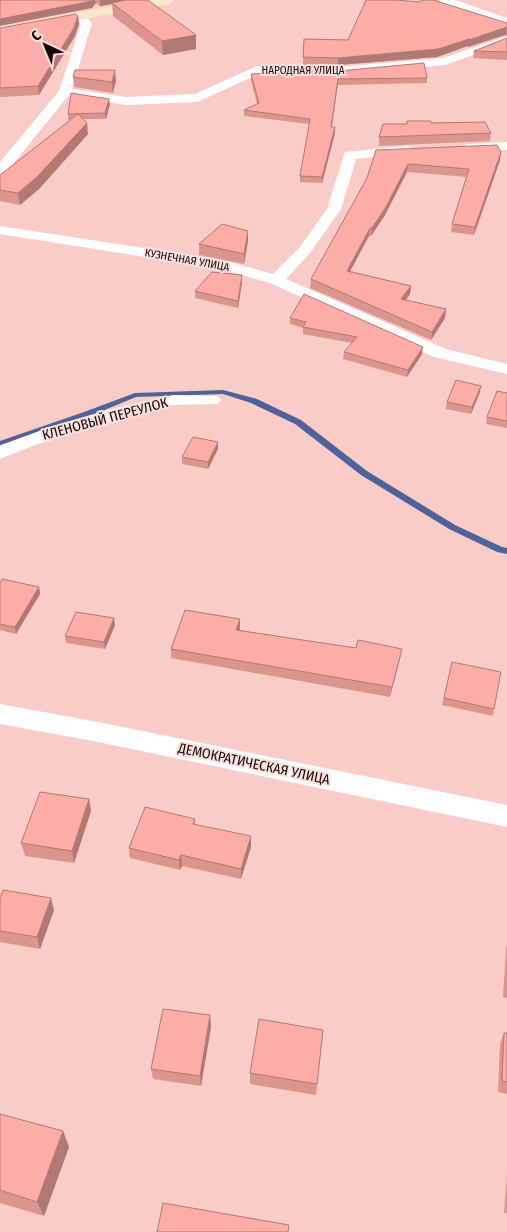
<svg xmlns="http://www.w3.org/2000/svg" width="507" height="1232" font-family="'Fira Sans Condensed',sans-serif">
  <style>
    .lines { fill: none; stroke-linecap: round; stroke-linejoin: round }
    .stream { fill: #506398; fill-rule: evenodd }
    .street { fill: #fff; fill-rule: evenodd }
    .secondary { fill: #f7e9ca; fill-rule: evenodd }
    .wall { fill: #da958f }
    .shaded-wall { fill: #b27974 }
    .building { fill: #feada6; stroke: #b27974 }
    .labels { text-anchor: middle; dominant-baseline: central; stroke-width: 4; stroke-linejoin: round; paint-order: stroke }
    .far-street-label { font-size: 11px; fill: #190706; stroke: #f8e0dd }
    .street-label { font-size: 14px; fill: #190706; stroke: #f8e0dd }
  </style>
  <rect width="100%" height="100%" fill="#faccc8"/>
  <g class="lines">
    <path class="stream" d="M 223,390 L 257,399 L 301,420 L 367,471 L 455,525 L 502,547 L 507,548 L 507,554 L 497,552 L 449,529 L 361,475 L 295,424 L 251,403 L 223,394 L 136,397 L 90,416 L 0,445 L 0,441 L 84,412 L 135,393 Z"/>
    <path class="street" d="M 440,0 L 455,0 L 507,18 L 507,25 L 441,2 Z
      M 79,13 L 83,14 L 92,23 L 72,89 L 126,97 L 195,94 L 257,66 L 338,67 L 443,58 L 507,36 L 507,43 L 445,65 L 338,75 L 259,74 L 197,102 L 126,105 L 68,96 L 5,174 L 0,175 L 0,162 L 59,91 L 81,24 L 74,16 Z
      M 507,142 L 507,150 L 468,152 L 461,148 L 468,144 Z
      M 406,146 L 411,147 L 413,150 L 411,153 L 356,159 L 341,209 L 310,253 L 286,279 L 446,349 L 507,364 L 507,374 L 434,357 L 270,283 L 221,269 L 0,234 L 0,226 L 222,260 L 273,274 L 300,247 L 327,209 L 345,152 Z
      M 173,395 L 218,396 L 221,400 L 218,404 L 173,405 L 133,414 L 35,445 L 0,459 L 0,446 C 55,423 115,407 173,395 Z
      M 0,704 L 98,722 L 507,805 L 507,827 L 98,742 L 0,724 Z"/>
    <path class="secondary" d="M 147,0 L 175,0 L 169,4 L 0,34 L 0,26 Z"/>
  </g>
  <path class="wall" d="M 0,0 L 148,0 L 196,49 L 163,55 L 113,16 L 112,4 L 100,6 L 96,3 L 92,8 Z
    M 78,16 L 79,24 L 75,36 L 39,95 L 0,97 L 0,28 Z
    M 507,23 L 507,35 L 468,47 L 468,46 L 437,57 L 338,65 L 303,65 L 304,39 L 348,40 Z
    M 507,38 L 507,60 L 473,58 L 474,51 Z
    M 251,74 L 427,78 L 427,83 L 338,85 L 332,127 L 335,127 L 335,133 L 322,183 L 300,182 L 300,176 L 309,124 L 244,116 L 244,110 L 257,104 L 251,80 Z
    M 73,77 L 116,81 L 113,93 L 74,87 Z
    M 110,104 L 106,119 L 83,119 L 88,134 L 39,189 L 20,205 L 0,201 L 0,175 L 70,120 L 68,120 L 68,114 Z
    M 407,121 L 431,123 L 491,133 L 490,141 L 379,146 L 379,137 L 406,124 Z
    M 376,150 L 500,160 L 474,235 L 451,232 L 452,224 L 467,177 L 407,172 L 385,215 L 371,236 L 369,236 L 350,271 L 411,286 L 410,294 L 406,300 L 446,309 L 445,318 L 431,340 L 310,288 L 311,279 L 367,178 Z
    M 248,241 L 244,264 L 199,255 L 199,244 Z
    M 242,282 L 238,308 L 195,298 L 195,291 Z
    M 290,318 L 422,354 L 407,377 L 343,359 L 344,352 L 352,343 L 303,334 L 303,328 L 290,324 Z
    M 480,392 L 471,414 L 446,409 L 447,402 Z
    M 507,393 L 507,428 L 486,424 L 487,417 Z
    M 218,442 L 218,449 L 208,469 L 182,464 L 182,457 Z
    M 0,583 L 39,587 L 40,594 L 16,634 L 0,630 Z
    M 240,619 L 240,630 L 400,658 L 390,697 L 171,658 L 171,649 Z
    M 115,625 L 105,649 L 66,643 L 65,636 Z
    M 452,662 L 494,709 L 493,716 L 442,705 Z
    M 89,799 L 91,811 L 74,863 L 25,856 L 21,843 Z
    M 195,819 L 195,824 L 251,847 L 241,879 L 182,866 L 180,870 L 130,858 L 129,848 Z
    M 0,898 L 54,910 L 40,949 L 0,942 Z
    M 507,945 L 507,998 L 503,997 L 506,949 Z
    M 210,1015 L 211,1027 L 201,1086 L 153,1079 L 151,1069 Z
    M 323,1030 L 316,1095 L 250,1084 L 250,1073 Z
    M 504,1033 L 507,1033 L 507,1094 L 498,1092 L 500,1044 Z
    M 0,1114 L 63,1131 L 69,1147 L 44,1216 L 0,1203 Z
    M 507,1174 L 507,1213 L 504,1213 Z"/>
  <path class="shaded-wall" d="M 93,0 L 95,0 L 96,3 L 92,8 L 0,26 L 0,19 Z
    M 100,0 L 132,0 L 112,3 L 112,4 L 100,6 Z
    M 78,16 L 79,24 L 75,36 L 39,95 L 38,86 Z
    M 507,27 L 506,34 L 468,47 L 469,40 Z
    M 196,35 L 196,49 L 163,55 L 162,41 Z
    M 469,39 L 468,46 L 437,57 L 338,65 L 338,58 Z
    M 115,70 L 116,81 L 113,93 L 112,82 Z
    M 109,99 L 110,104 L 106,119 L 105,113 Z
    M 87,123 L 88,134 L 39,189 L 20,205 L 18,193 Z
    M 335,127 L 335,133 L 322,183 L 322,177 Z
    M 501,152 L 500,160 L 474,235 L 475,227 Z
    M 408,164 L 407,172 L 385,215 L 371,236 L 372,228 Z
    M 370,228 L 369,236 L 346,279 L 347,271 Z
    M 248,231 L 248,241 L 244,264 L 244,254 Z
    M 242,275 L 242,282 L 238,308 L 238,301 Z
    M 411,286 L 410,294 L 400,307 L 401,299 Z
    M 446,309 L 445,318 L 431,340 L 432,332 Z
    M 423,347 L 422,354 L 407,377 L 408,370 Z
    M 481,386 L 480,392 L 471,414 L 472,407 Z
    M 218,442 L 218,449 L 208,469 L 208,462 Z
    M 39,587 L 40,594 L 16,634 L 15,627 Z
    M 114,618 L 115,625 L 105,649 L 104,642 Z
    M 240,619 L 240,629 L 237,639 L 236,630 Z
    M 402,649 L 400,658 L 390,697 L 392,687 Z
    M 89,799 L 91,811 L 74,863 L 72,851 Z
    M 251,836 L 251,847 L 241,879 L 241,869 Z
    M 181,855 L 182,866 L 180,870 L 179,860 Z
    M 51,898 L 54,910 L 40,949 L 37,937 Z
    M 210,1015 L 211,1027 L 201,1086 L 200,1076 Z
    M 63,1131 L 69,1147 L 44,1216 L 37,1202 Z"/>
  <path class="building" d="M 0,0 L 93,0 L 92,1 L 0,19 Z
    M 126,0 L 148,0 L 196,35 L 162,41 L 112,3 Z
    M 366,0 L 396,0 L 419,2 L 423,0 L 433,0 L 507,23 L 507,27 L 469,40 L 469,39 L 438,49 L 338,58 L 303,57 L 304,39 L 348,40 Z
    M 76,14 L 78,16 L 74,28 L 38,86 L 0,88 L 0,28 Z
    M 507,38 L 507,52 L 474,51 Z
    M 424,63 L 427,78 L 338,79 L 331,127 L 335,127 L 322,177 L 300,176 L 310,119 L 244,110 L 259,103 L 251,74 L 303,71 L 338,71 Z
    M 75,70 L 115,70 L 112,82 L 73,77 Z
    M 71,93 L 109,99 L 105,113 L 68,114 Z
    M 78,114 L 87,123 L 37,177 L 18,193 L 0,190 L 0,175 Z
    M 407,121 L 431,121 L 431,123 L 485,122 L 491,133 L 379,137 L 383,124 L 407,124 Z
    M 497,145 L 501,152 L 475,227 L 452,224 L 469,169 L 408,164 L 386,207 L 372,228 L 370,228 L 347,271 L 411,286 L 401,299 L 446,309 L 432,332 L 311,279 L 367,178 L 376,150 Z
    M 222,224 L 248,231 L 244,254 L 199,244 Z
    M 212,272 L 242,275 L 238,301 L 195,291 Z
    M 304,294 L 423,347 L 408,370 L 344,352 L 357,337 L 303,327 L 306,322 L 290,318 Z
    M 456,380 L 481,386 L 472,407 L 447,402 Z
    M 497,391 L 507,393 L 507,421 L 487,417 Z
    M 193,437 L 218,442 L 208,462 L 182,457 Z
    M 2,579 L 39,587 L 15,627 L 0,624 L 0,583 Z
    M 185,610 L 240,619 L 236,630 L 356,648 L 358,640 L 402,649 L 392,687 L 171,649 Z
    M 76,612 L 114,618 L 104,642 L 65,636 Z
    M 452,662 L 501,672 L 494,709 L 444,698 Z
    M 40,792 L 89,799 L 72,851 L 21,843 Z
    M 145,807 L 195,819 L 193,824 L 251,836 L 241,869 L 181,855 L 179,860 L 129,848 Z
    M 3,890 L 51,898 L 37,937 L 0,931 L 0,898 Z
    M 163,1009 L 210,1015 L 200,1076 L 151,1069 Z
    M 259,1019 L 323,1030 L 317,1084 L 250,1073 Z
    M 504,1033 L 507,1033 L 507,1082 L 502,1081 Z
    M 0,1114 L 63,1131 L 37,1202 L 0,1190 Z
    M 163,1203 L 289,1225 L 288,1232 L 157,1232 Z"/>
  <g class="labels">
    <g class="far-street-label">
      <text x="303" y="70">НАРОДНАЯ УЛИЦА</text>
      <text transform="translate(187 260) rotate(10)">КУЗНЕЧНАЯ УЛИЦА</text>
    </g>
    <g class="street-label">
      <text transform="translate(105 419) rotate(-15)">КЛЕНОВЫЙ ПЕРЕУЛОК</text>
      <text transform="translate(254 764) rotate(12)">ДЕМОКРАТИЧЕСКАЯ УЛИЦА</text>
    </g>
  </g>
  <g transform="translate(45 45) rotate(316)" stroke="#f8e0dd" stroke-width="4" paint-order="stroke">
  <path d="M0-4L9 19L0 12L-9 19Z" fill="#190706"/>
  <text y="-8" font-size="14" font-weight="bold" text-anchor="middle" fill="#190706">С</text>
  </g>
</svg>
